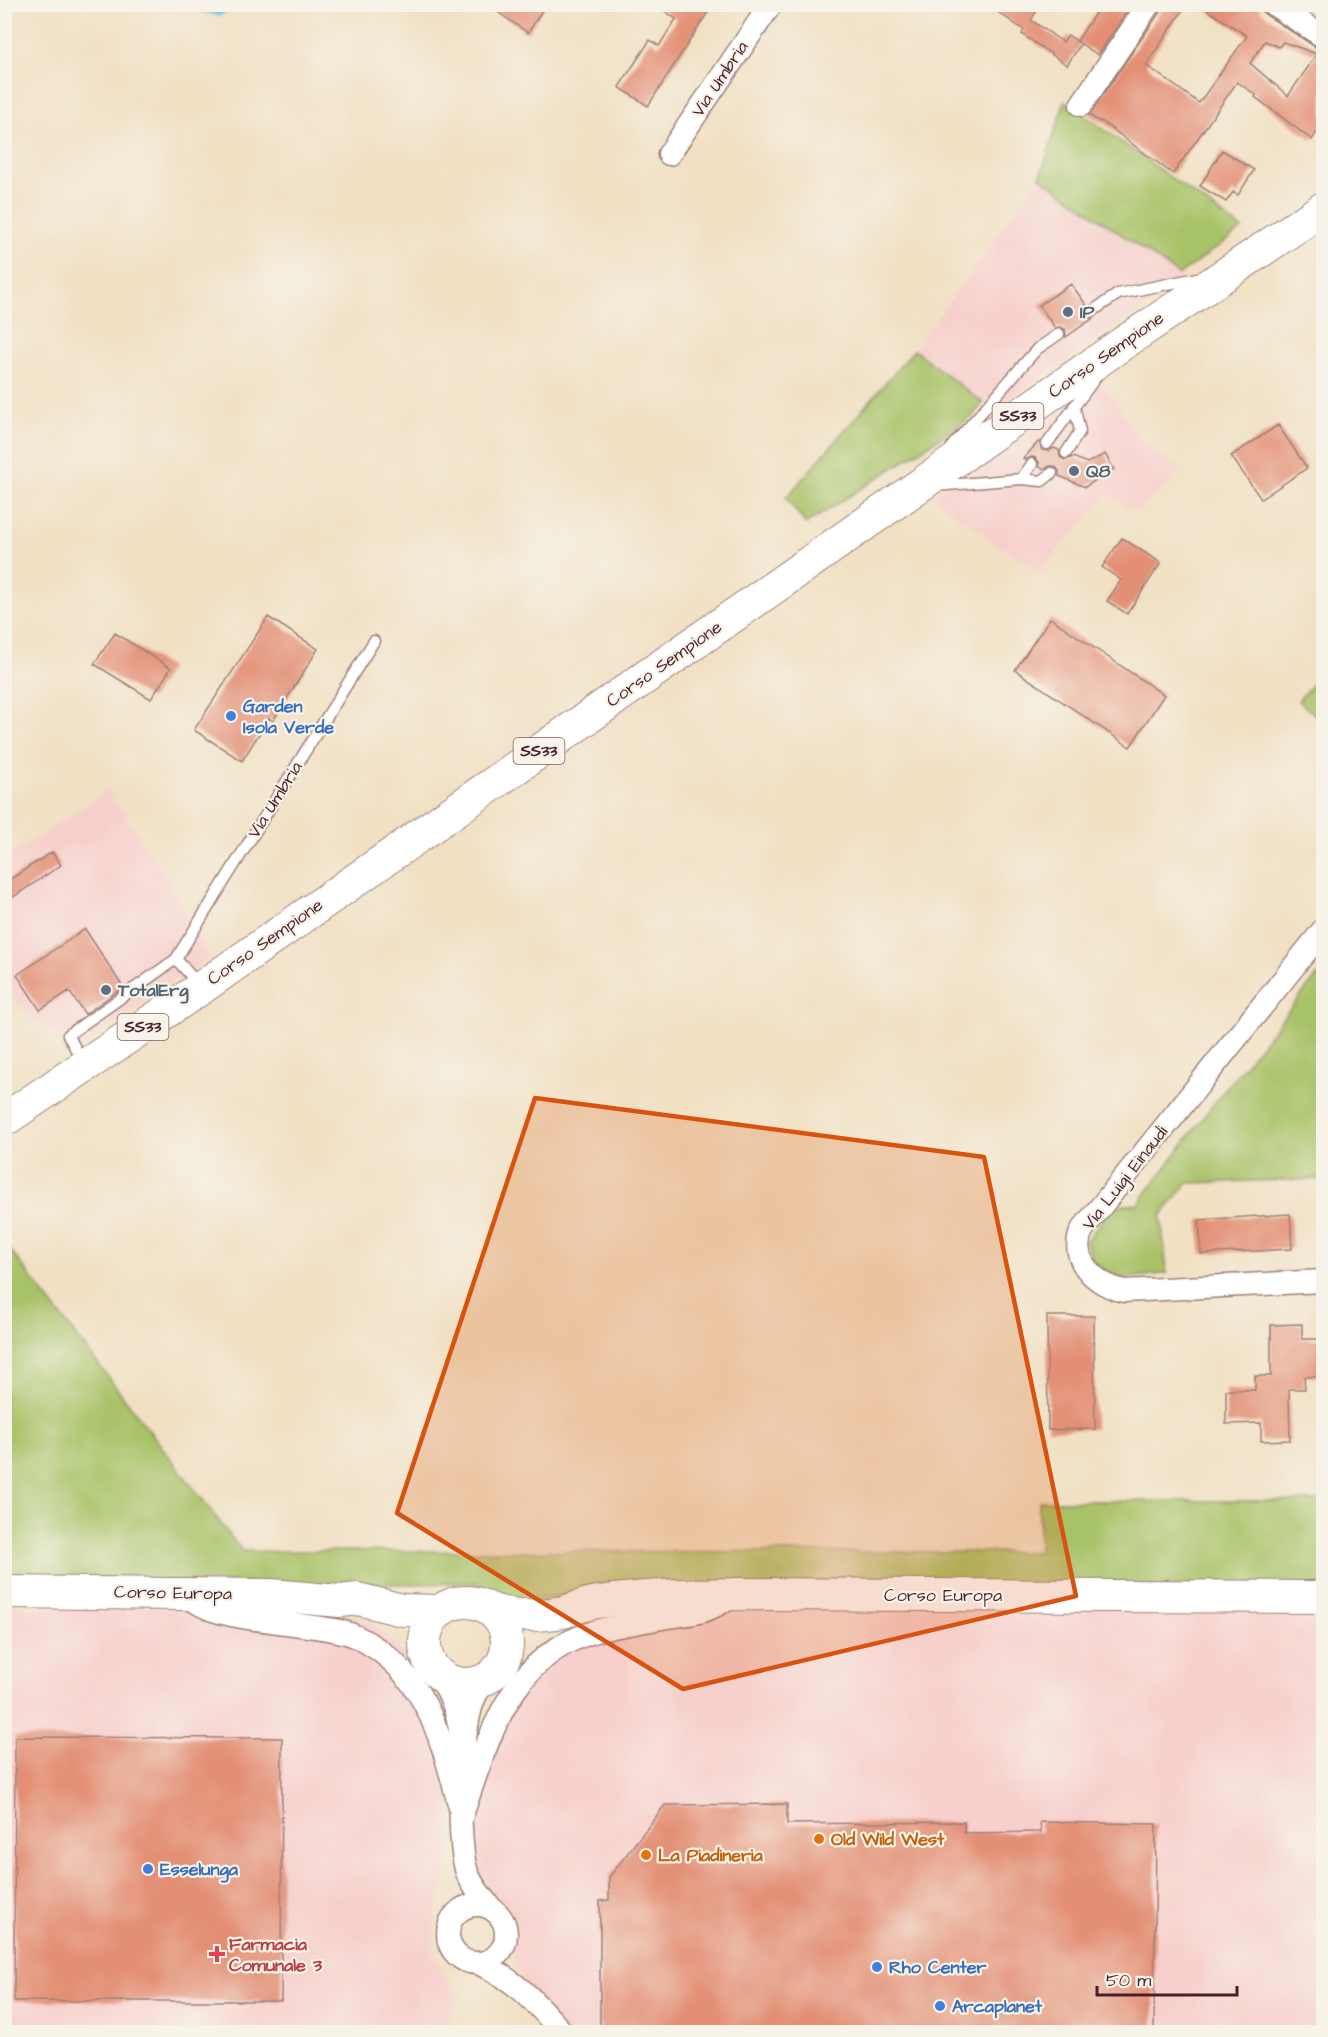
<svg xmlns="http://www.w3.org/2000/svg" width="1328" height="2037" font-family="'Architects Daughter',sans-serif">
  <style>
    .built { fill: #f7d0cd }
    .green { fill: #a8c268; stroke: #79704a; stroke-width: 1.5 }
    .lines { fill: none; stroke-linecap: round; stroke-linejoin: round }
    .stream { stroke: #61c2df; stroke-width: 5 }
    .building { fill: #e38f74; fill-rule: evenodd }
    .lane-casing { stroke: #9e8077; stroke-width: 13 }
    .street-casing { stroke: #9e8077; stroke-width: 25 }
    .secondary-casing { stroke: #9e8077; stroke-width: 34 }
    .primary-casing { stroke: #9e8077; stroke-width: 35 }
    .lane { stroke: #fff; stroke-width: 10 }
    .street { stroke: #fff; stroke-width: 22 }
    .secondary { stroke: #fff; stroke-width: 32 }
    .primary { stroke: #fff; stroke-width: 33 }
    .marked { fill: #d8530f; fill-opacity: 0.2; stroke: #d8530f; stroke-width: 4.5; stroke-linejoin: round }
    .service-dot { fill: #5c6f8a; stroke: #f7f3e8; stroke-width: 2 }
    .shop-dot { fill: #3f7fe0; stroke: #f7f3e8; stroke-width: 2 }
    .food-dot { fill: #e8710a; stroke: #f7f3e8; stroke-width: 2 }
    .health-dot { fill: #e0444e; stroke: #f7f3e8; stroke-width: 2 }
    .labels { text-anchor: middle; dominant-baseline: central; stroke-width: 4.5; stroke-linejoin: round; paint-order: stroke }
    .shield { fill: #f7f3e8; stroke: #7e5f64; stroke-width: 1.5 }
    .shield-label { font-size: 16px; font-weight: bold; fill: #4a1f2b }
    .street-label { font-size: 18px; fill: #4a1f2b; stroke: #f7f3e8 }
    .service-label { font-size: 18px; font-weight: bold; fill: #4e5e75; stroke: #f7f3e8; text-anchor: start }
    .shop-label { font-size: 18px; font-weight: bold; fill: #366cbe; stroke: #f7f3e8; text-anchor: start }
    .food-label { font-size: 18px; font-weight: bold; fill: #c56008; stroke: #f7f3e8; text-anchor: start }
    .health-label { font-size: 18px; font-weight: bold; fill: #be3a42; stroke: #f7f3e8; text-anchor: start }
  </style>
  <rect width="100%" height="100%" fill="#f7f3e8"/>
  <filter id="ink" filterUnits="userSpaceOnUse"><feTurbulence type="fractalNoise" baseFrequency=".0167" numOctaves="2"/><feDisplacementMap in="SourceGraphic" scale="12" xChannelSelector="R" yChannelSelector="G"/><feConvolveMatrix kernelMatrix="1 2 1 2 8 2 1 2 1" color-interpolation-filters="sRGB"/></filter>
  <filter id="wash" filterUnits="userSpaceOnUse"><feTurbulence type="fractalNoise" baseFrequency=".008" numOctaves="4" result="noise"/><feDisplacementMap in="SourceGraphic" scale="24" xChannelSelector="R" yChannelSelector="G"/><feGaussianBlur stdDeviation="1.35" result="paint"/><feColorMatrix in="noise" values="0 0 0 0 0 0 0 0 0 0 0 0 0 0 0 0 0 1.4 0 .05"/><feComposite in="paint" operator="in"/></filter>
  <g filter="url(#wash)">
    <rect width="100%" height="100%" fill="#f1e0c3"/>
    <path class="built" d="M 1040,177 L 1185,279 L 993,410 L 914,350 Z
      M 1102,382 L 1142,441 L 1181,470 L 1138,512 L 1107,495 L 1038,573 L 932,497 Z
      M 108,790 L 166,876 L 209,957 L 74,1051 L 5,995 L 4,860 Z
      M 747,1602 L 1323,1607 L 1324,2015 L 1305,2032 L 565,2032 L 534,1997 L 514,1963 L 507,1924 L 501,1914 L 479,1892 L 464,1815 L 496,1726 L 565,1648 L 716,1618 Z
      M 5,1607 L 268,1608 L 336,1613 L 369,1622 L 388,1638 L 416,1664 L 435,1697 L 443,1715 L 449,1739 L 452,1849 L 436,1912 L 433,1949 L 441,1972 L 461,1997 L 445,2017 L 464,2032 L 5,2032 Z"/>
    <path class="green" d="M 1065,101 L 1242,229 L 1179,275 L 1040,177 Z
      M 914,350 L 983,403 L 971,418 L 806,524 L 786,498 Z
      M 1323,671 L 1323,721 L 1298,701 Z
      M 1323,975 L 1323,1179 L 1187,1183 L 1161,1216 L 1167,1273 L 1122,1279 L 1104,1270 L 1092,1260 L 1086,1241 L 1113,1206 L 1138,1204 L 1218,1098 L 1317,976 Z
      M 4,1242 L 242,1551 L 1039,1552 L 1039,1501 L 1323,1501 L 1323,1585 L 569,1594 L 524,1604 L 495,1595 L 476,1583 L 308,1585 L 5,1577 Z"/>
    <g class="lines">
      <path class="stream" d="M 187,4 L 191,7 L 220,14 L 230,4"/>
    </g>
    <g id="blocks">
      <path class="building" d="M 486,4 L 546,4 L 528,33 Z
        M 654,4 L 713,4 L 648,106 L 619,87 L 650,40 L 659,46 L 676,19 Z
        M 986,4 L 1041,4 L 1031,20 L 1063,42 L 1068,35 L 1081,44 L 1067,65 L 1022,34 L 1024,30 Z
        M 1101,4 L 1132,4 L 1098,55 L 1077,41 Z
        M 1162,4 L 1187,4 L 1146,65 L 1199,103 L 1247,36 L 1198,4 L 1260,4 L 1261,11 L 1266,15 L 1317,48 L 1323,50 L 1323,122 L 1312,140 L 1255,97 L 1256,95 L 1237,82 L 1173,174 L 1101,121 L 1100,122 L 1089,115 L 1160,12 ZM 1265,41 L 1279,47 L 1283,42 L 1317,54 L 1288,96 L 1250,63 Z
        M 1222,150 L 1254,170 L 1238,195 L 1233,192 L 1226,202 L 1200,186 Z
        M 1071,284 L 1087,306 L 1084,309 L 1084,316 L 1092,319 L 1066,337 L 1065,329 L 1059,327 L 1055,328 L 1039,305 Z
        M 1278,425 L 1307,468 L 1261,499 L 1231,456 Z
        M 1039,441 L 1042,450 L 1049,451 L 1054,448 L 1059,450 L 1060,457 L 1065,460 L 1073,457 L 1087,463 L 1105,454 L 1114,469 L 1085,487 L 1059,476 L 1059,471 L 1055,466 L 1050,466 L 1045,469 L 1039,467 L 1039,462 L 1036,458 L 1032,457 L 1025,460 L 1023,459 Z
        M 1122,538 L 1161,563 L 1127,614 L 1107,601 L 1121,580 L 1102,567 Z
        M 268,617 L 318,649 L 273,721 L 269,718 L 242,761 L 194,730 Z
        M 1050,618 L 1164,695 L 1130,747 L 1015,670 Z
        M 115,633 L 171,668 L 151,699 L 94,664 Z
        M 52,852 L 61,865 L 4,903 L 4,883 Z
        M 85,929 L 123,987 L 85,1014 L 69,991 L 40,1010 L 17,975 Z
        M 1290,1214 L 1292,1249 L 1201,1254 L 1199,1220 Z
        M 1047,1316 L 1094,1316 L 1095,1429 L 1048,1430 Z
        M 1302,1324 L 1302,1339 L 1323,1339 L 1323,1376 L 1304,1377 L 1305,1389 L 1289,1389 L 1290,1440 L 1261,1441 L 1261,1423 L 1226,1424 L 1226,1390 L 1255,1390 L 1255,1376 L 1271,1376 L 1271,1325 Z
        M 15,1737 L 282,1738 L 281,2001 L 14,2001 Z
        M 787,1804 L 787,1824 L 964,1822 L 964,1833 L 1041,1832 L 1040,1822 L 1156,1824 L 1154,2032 L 600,2032 L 600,1901 L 609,1900 L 609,1877 L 665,1805 Z"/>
    </g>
  </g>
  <g filter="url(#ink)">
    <use href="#blocks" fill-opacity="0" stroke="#9e8077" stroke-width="1.5"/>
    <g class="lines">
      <defs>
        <path id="lane" d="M 1091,312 L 1118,294 L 1202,277
          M 1047,444 L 1096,377
          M 952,446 L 1037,349 L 1059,334
          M 1066,453 L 1080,431 L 1074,406
          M 1021,479 L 1042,481 L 1052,473
          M 935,486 L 1021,479 L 1032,464
          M 176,959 L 199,985
          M 84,1064 L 68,1035 L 176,959 L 374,641"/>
        <path id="street" d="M 1273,4 L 1324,37
          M 1081,105 L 1149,4
          M 669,154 L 771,4
          M 1324,929 L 1082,1230 C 1068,1260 1096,1285 1124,1291 L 1324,1281
          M 186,1596 C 194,1601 202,1606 210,1609 C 238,1619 271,1620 300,1625 C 319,1628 340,1629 357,1637 C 429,1672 443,1746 462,1815
          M 436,1671 C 450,1692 458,1711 461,1736
          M 490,1676 C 485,1681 480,1687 476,1694 C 460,1724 455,1844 468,1875 C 474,1888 483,1899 492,1909
          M 462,1815 C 491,1731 512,1646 613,1627 C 630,1624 646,1621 662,1618 C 676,1615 690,1615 703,1611 C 713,1608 722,1602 732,1597
          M448 1934a29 29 0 1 1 58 0a29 29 0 1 1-58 0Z
          M 478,1963 C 518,1981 534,2001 562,2032"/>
        <path id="secondary" d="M 4,1592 L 271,1595 L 340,1601 L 358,1599 L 402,1610 L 439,1611
          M425 1643a41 41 0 1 1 82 0a41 41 0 1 1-82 0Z
          M 490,1609 C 513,1618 539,1616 563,1612 C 575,1609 586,1603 599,1602 C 644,1595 691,1595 737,1594 L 1324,1597"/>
        <path id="primary" d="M 4,1120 L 201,988 L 1119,346 L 1324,208"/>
      </defs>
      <use href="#lane" class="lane-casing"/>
      <use href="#street" class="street-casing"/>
      <use href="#secondary" class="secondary-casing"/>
      <use href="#primary" class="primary-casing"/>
      <use href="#lane" class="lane"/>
      <use href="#street" class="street"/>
      <use href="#secondary" class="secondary"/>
      <use href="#primary" class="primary"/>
    </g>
  </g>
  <path class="marked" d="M 535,1098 L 984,1157 L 1076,1596 L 683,1689 L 397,1513 Z"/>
  <g class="service-dot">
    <circle cx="1068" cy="312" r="6"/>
    <circle cx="1074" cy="471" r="6"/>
    <circle cx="106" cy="990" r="6"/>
  </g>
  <g class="shop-dot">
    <circle cx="231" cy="716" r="6"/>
    <circle cx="148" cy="1869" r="6"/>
    <circle cx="877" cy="1967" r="6"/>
    <circle cx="940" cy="2006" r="6"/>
  </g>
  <g class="food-dot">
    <circle cx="819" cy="1839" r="6"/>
    <circle cx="646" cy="1855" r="6"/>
  </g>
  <path class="health-dot" d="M214 1945h6v6h6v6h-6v6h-6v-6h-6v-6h6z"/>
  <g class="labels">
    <g class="shield">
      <rect x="992.5" y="403" width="51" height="26" rx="4.5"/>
      <rect x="513.5" y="738" width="51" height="26" rx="4.5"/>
      <rect x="117.5" y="1014" width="51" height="26" rx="4.5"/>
    </g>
    <g class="shield-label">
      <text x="1018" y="416">SS33</text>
      <text x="539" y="751">SS33</text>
      <text x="143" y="1027">SS33</text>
    </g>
    <g class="street-label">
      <text transform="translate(720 79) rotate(-56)">Via Umbria</text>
      <text transform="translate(1106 355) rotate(-35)">Corso Sempione</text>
      <text transform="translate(664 664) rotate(-35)">Corso Sempione</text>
      <text transform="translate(275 800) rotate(-58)">Via Umbria</text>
      <text transform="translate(265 942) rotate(-35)">Corso Sempione</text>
      <text transform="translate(1125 1178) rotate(-52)">Via Luigi Einaudi</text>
      <text transform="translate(173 1593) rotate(1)">Corso Europa</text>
      <text x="943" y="1595">Corso Europa</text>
    </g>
    <g class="service-label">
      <text x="1080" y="312">IP</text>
      <text x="1086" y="471">Q8</text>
      <text x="118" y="990">TotalErg</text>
    </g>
    <g class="shop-label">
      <text x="243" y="706">Garden<tspan x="243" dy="21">Isola Verde</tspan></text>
      <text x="160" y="1869">Esselunga</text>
      <text x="889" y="1967">Rho Center</text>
      <text x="952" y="2006">Arcaplanet</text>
    </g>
    <g class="food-label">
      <text x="831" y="1839">Old Wild West</text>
      <text x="658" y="1855">La Piadineria</text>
    </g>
    <g class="health-label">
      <text x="229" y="1944">Farmacia<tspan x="229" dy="21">Comunale 3</tspan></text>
    </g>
  </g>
  <rect width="1328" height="2037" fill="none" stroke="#f7f3e8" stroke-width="24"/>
  <path d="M1097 1986v9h140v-9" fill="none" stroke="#4a1f2b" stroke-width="3"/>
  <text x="1106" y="1986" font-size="18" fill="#4a1f2b" stroke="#f7f3e8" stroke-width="4.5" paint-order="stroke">50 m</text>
</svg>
